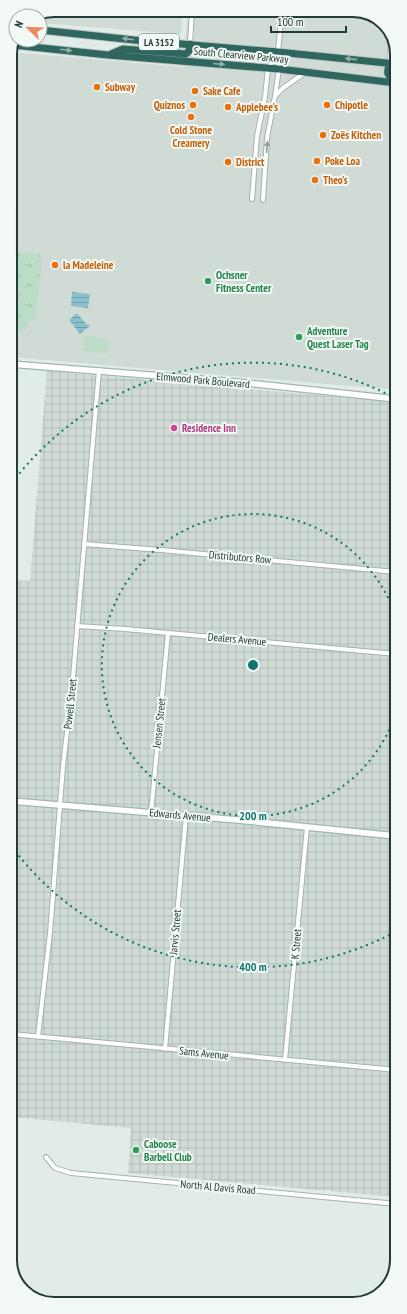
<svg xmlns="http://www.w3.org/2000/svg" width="407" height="1314" font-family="'PT Sans Narrow',sans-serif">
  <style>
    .built { fill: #d0dbd6 }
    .industrial { fill: url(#industrial-grid) }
    .grass { fill: url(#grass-tufts) }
    .garden { fill: #bbdcc5 }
    .water { fill: url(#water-rules) }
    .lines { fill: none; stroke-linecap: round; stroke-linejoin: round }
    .street-casing { stroke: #a4b3ae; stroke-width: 6 }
    .secondary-casing { stroke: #a0b7b0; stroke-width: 8 }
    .highway-casing { stroke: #c1c8c7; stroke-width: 9 }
    .street { stroke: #fff; stroke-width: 4 }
    .secondary { stroke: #fff; stroke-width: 5.5 }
    .highway { stroke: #2f665d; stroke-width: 7 }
    .oneway { fill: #90afa9 }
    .oneway2 { fill: #909d9a }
    .ring { fill: none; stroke: #0f766e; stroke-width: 2; stroke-dasharray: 2 4 }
    .food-dot { fill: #e8710a; stroke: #f2f8f5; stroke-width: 1.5 }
    .leisure-dot { fill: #2e9e5b; stroke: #f2f8f5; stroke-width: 1.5 }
    .hotel-dot { fill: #d1479c; stroke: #f2f8f5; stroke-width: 1.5 }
    .labels { text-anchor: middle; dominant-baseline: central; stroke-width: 4; stroke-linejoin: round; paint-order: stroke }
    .shield { fill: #f2f8f5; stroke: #60746f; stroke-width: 1 }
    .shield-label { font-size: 10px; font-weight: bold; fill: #223b36 }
    .street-label { font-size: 11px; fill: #223b36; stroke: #f2f8f5 }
    .food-label { font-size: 11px; font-weight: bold; fill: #c56008; stroke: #f2f8f5; text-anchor: start }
    .leisure-label { font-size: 11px; font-weight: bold; fill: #27864d; stroke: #f2f8f5; text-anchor: start }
    .hotel-label { font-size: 11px; font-weight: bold; fill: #b23c85; stroke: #f2f8f5; text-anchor: start }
    .rim { fill: none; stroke: #223b36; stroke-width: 2 }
    .centre { fill: #0f766e; stroke: #f2f8f5; stroke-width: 2 }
    .ring-label { font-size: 12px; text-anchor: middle; font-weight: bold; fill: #0f766e; stroke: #f2f8f5; stroke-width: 4; stroke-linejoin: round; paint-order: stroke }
  </style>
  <defs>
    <pattern id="industrial-grid" width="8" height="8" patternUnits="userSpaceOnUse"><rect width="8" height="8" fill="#d0dbd6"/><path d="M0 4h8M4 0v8" fill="none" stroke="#b2bdb8"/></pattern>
    <pattern id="grass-tufts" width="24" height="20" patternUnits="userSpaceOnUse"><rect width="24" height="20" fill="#bbdcc5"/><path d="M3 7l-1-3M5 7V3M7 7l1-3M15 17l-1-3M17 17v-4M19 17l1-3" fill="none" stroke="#a0beaa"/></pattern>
    <pattern id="water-rules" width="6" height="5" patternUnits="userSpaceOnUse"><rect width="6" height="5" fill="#8bc1ce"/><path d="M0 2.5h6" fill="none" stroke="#719ea8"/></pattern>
  </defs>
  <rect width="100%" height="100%" fill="#e1ebe7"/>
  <path class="built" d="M 54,10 L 183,10 L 181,34 L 40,23 L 40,16 Z
    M 188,10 L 356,10 L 382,21 L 396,43 L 396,390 L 10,357 L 10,52 L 183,67 Z"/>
  <path class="industrial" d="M 47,371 L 396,402 L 397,1197 L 128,1173 L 131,1128 L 11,1117 L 11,580 L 30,581 Z"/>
  <path class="grass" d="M 10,252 L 40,254 L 40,258 L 42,259 L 35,320 L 27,323 L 26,331 L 10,329 Z"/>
  <path class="garden" d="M 85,336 L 109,339 L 108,353 L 83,351 Z"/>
  <path class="water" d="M 72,292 L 90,294 L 88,308 L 71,306 Z
    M 77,313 L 87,325 L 88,324 L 90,326 L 80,334 L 69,320 Z"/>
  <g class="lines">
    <defs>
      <path id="street" d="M 190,44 L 192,10
        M 390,64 L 391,35
        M 275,96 L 279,69 L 278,52 L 282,10
        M 252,199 L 257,136 L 265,97 L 268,68 L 278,52
        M 263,200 L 267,138 L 275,96 L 283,88 L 306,72
        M 84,544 L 161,550 L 396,572
        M 77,626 L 125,629 L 396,654
        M 151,813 L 168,633
        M 11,1034 L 397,1070
        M 38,1037 L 50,933 L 63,766 L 72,689 L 99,370
        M 165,1049 L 186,816
        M 285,1060 L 307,827
        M 46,1157 L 55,1168 L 71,1173 L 397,1204"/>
      <path id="secondary" d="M 10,364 L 237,382 L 396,399
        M 11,801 L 238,820 L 396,836
        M 395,1266 L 393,1242 L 397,1201"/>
      <path id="highway" d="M 40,30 L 134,40 L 278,52 L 396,64
        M 13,45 L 108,55 L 279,69 L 396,83
        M 111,54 L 123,49 L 186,54 L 189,51 L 190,44
        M 390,64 C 385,74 388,75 396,82"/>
    </defs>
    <use href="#street" class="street-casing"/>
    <use href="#secondary" class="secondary-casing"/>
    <use href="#highway" class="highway-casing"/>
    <use href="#street" class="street"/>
    <use href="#secondary" class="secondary"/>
    <use href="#highway" class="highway"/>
  </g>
  <defs><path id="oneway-solid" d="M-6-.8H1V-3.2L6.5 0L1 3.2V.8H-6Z"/></defs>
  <g class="oneway">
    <use href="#oneway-solid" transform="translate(128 39) rotate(-173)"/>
    <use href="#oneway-solid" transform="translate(66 50) rotate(7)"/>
    <use href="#oneway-solid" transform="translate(351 59) rotate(-174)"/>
    <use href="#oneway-solid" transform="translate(219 64) rotate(5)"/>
  </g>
  <use class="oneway2" href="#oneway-solid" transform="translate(267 147) rotate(-86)"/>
  <g class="ring">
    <path d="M396 713A151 151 0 1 1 396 617"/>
    <path d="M395 932A302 302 0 0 1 12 847M12 483A302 302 0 0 1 395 398"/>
  </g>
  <g class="food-dot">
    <circle cx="97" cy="87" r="4"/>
    <circle cx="195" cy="91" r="4"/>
    <circle cx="193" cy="105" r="4"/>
    <circle cx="327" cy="105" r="4"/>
    <circle cx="228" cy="107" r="4"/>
    <circle cx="191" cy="117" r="4"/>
    <circle cx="323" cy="135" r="4"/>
    <circle cx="317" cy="161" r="4"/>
    <circle cx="228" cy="162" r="4"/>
    <circle cx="315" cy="180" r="4"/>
    <circle cx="55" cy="265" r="4"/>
  </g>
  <g class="leisure-dot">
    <circle cx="208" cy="281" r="4"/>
    <circle cx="299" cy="337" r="4"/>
    <circle cx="136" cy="1150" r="4"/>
  </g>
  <circle class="hotel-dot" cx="174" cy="428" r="4"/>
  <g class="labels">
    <rect class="shield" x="139" y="34" width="40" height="16" rx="3"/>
    <g class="shield-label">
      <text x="159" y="42">LA 3152</text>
    </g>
    <g class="street-label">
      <text transform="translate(241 55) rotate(5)">South Clearview Parkway</text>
      <text transform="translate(203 380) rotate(5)">Elmwood Park Boulevard</text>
      <text transform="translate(240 557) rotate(5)">Distributors Row</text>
      <text transform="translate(237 639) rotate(5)">Dealers Avenue</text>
      <text transform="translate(70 704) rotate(-84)">Powell Street</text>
      <text transform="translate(159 723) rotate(-84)">Jensen Street</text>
      <text transform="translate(180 815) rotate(5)">Edwards Avenue</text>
      <text transform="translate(175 932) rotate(-85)">Jarvis Street</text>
      <text transform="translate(296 944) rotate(-85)">K Street</text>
      <text transform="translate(204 1053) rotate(6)">Sams Avenue</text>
      <text transform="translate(218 1187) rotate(5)">North Al Davis Road</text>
    </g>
    <g class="food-label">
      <text x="105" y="87">Subway</text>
      <text x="203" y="91">Sake Cafe</text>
      <text x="185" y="105" text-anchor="end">Quiznos</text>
      <text x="335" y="105">Chipotle</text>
      <text x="236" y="107">Applebee's</text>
      <text x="191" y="130" text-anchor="middle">Cold Stone<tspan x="191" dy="13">Creamery</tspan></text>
      <text x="331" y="135">Zoës Kitchen</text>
      <text x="325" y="161">Poke Loa</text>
      <text x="236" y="162">District</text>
      <text x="323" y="180">Theo's</text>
      <text x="63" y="265">la Madeleine</text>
    </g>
    <g class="leisure-label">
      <text x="216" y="275">Ochsner<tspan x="216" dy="13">Fitness Center</tspan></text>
      <text x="307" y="331">Adventure<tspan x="307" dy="13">Quest Laser Tag</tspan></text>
      <text x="144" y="1144">Caboose<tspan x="144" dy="13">Barbell Club</tspan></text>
    </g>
    <g class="hotel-label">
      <text x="182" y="428">Residence Inn</text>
    </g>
  </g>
  <path d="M0 0H407V1314H0ZM54 17H353A37 37 0 0 1 390 54V1260A37 37 0 0 1 353 1297H54A37 37 0 0 1 17 1260V54A37 37 0 0 1 54 17Z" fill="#f2f8f5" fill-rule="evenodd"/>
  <path class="rim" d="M54 17H353A37 37 0 0 1 390 54V1260A37 37 0 0 1 353 1297H54A37 37 0 0 1 17 1260V54A37 37 0 0 1 54 17Z"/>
  <circle cx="253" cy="665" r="6" class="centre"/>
  <g class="ring-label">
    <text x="253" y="820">200 m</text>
    <text x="253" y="971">400 m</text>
  </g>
  <g transform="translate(28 28) rotate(293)"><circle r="19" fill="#f2f8f5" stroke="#9faca9"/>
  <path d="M0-3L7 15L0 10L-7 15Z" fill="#ec875e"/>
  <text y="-6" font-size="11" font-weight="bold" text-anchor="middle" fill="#223b36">N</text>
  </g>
  <path d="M271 26v6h75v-6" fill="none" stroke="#223b36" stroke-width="2"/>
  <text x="277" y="26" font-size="12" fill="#223b36" stroke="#f2f8f5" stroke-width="3" paint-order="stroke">100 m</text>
</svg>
